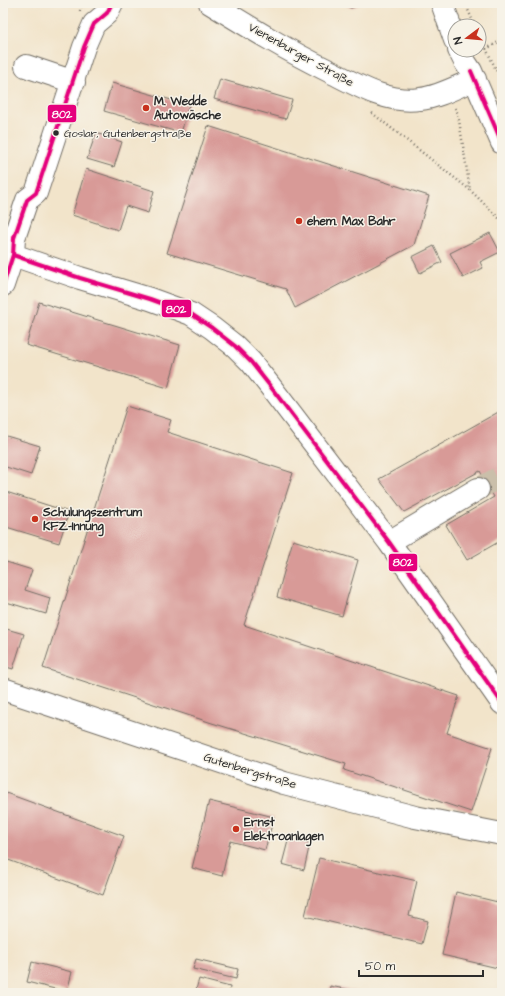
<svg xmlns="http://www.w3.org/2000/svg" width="505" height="996" font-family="'Architects Daughter',sans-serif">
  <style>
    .building { fill: #d89a97 }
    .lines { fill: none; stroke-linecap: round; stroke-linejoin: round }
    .minor-tunnel { stroke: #cabfaa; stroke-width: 22; stroke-dasharray: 22 11; stroke-linecap: butt }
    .minor-casing { stroke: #716c63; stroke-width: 24 }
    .major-casing { stroke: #716c63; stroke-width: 24 }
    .path { stroke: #716c63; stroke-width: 2.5; stroke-dasharray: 1 3; stroke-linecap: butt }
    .minor { stroke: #fff; stroke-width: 22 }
    .major { stroke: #fff; stroke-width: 22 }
    .bus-1-casing { stroke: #f7f3e8; stroke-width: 7 }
    .bus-1 { stroke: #e5007d; stroke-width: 4 }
    .poi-dot { fill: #c8321e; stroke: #f7f3e8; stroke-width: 1.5 }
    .bus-dot { fill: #2b2b2b; stroke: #f7f3e8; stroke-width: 1.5 }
    .labels { text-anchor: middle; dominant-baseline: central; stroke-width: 3; stroke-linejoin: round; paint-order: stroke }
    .bus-label { font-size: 11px; fill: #2b2b2b; stroke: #f7f3e8; text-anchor: start }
    .street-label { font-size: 12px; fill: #2b2b2b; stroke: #f7f3e8 }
    .poi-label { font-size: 12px; font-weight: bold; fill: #2b2b2b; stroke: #f7f3e8; text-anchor: start }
    .line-badge { stroke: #f7f3e8; stroke-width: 1.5 }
    .badge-label { font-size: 11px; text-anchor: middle; font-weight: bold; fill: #fff }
  </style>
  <rect width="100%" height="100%" fill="#f7f3e8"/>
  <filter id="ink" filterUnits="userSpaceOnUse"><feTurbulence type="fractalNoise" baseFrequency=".025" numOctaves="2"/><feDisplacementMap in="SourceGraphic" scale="8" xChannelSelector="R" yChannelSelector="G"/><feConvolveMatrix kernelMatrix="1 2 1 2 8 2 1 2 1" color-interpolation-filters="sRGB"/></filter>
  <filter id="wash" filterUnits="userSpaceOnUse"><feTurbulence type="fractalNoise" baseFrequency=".012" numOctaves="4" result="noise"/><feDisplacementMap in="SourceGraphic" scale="16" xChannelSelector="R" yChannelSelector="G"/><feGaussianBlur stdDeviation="0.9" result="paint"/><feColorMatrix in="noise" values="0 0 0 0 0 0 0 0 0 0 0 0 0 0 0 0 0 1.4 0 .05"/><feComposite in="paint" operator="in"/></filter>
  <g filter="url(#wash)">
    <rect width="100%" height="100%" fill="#f2e4ca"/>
    <g id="blocks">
      <path class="building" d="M 342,3 L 363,3 L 351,8 Z
        M 220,79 L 292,100 L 286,119 L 214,99 Z
        M 112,83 L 189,105 L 181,133 L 104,111 Z
        M 208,126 L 429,196 L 414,245 L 295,308 L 286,289 L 167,253 Z
        M 96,133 L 122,142 L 114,167 L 87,159 Z
        M 86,169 L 154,191 L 148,213 L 126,206 L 118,230 L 72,215 Z
        M 490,233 L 500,252 L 480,262 L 483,268 L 463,278 L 450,253 Z
        M 434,246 L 442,262 L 420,273 L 412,257 Z
        M 39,302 L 180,345 L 168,388 L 26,345 Z
        M 127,406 L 171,420 L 167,432 L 293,473 L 244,625 L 459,696 L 447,733 L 492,748 L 471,812 L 344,770 L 346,764 L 212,723 L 43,668 Z
        M 502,410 L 502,540 L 467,560 L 446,525 L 494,497 L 480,471 L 404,512 L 379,479 Z
        M 3,435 L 40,446 L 31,475 L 3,466 Z
        M 3,491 L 69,512 L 59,543 L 3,526 Z
        M 293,540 L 358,560 L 342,616 L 277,597 Z
        M 3,561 L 32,570 L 25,590 L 50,598 L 46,614 L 3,601 Z
        M 3,628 L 24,634 L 13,669 L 3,666 Z
        M 3,792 L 124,836 L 103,895 L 3,858 Z
        M 209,801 L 274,817 L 265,850 L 230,841 L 222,876 L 192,868 Z
        M 289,837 L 310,843 L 304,870 L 282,864 Z
        M 319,858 L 417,881 L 409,916 L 428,921 L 422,944 L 305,916 Z
        M 456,892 L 502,903 L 502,969 L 442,955 Z
        M 196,959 L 238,969 L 236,979 L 193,969 Z
        M 32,962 L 72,972 L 67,992 L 27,982 Z
        M 199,979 L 230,987 L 229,993 L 195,993 Z
        M 330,986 L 360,992 L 360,993 L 329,993 Z"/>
    </g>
  </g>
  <g filter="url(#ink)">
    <use href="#blocks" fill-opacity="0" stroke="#716c63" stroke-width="1"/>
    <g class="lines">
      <path class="minor-tunnel" d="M 478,489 L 502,476"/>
      <defs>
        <path id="minor" d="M 26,66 L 74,82
          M 13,255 L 80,278 L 150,299 L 191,314 L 212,328 L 235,346 L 251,362 L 270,386 L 389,542 L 502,703
          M 3,285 L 13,255 L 14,238 L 27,200 L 36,193 L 84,47 L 94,24 L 107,13 L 112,3
          M 389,542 L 478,489
          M 3,689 L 284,783 L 415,817 L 502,834"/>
        <path id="major" d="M 210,3 C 249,27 288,51 329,71 C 357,85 388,104 420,99 C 439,97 458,86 475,79
          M 442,3 L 455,40
          M 459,50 L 465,62 L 471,71 L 502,143"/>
      </defs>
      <use href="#minor" class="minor-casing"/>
      <use href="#major" class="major-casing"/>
      <path class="path" d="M 465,3 L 475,26
        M 80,11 L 82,3
        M 479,34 L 502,82
        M 486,49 L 502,40
        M 455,108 L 458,114 L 470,190
        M 372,113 L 470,190 L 502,221"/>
      <use href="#minor" class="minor"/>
      <use href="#major" class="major"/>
      <defs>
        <path id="bus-1" d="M 471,71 L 502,143
          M 13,255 L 80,278 L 150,299 L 191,314 L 212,328 L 235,346 L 251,362 L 270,386 L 389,542 L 502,703
          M 3,285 L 13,255 L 14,238 L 27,200 L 36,193 L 84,47 L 94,24 L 107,13 L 112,3"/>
      </defs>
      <use href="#bus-1" class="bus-1-casing"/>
      <use href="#bus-1" class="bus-1"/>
    </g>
  </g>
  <g class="poi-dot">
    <circle cx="146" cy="108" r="4"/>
    <circle cx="299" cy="221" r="4"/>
    <circle cx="35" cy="519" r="4"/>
    <circle cx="236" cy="829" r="4"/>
  </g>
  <circle class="bus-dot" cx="56" cy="133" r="3.5"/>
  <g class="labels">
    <g class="bus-label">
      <text x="64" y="133">Goslar, Gutenbergstraße</text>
    </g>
    <g class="street-label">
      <text transform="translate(301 55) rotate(29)">Vienenburger Straße</text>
      <text transform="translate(250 771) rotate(17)">Gutenbergstraße</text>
    </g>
    <g class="poi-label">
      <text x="154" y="101">M. Wedde<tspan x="154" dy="14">Autowäsche</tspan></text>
      <text x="307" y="221">ehem. Max Bahr</text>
      <text x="43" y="512">Schulungszentrum<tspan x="43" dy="14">KFZ-Innung</tspan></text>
      <text x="244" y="822">Ernst<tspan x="244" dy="14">Elektroanlagen</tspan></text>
    </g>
  </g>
  <g class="line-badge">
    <rect x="47" y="104" width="30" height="19" rx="4" fill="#e5007d"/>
    <rect x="161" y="299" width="31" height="19" rx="4" fill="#e5007d"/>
    <rect x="388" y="553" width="30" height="19" rx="4" fill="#e5007d"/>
  </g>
  <g class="badge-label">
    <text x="62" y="118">802</text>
    <text x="176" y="313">802</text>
    <text x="403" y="566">802</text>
  </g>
  <rect width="505" height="996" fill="none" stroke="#f7f3e8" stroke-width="16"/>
  <g transform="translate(467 38) rotate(254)"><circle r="19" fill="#f7f3e8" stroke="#a5a39c"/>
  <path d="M0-3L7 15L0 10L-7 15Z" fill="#c8321e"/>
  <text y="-6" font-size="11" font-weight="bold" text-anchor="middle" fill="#2b2b2b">N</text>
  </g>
  <path d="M359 970v6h124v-6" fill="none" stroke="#2b2b2b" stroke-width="2"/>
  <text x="365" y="970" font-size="12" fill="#2b2b2b" stroke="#f7f3e8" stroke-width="3" paint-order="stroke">50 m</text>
</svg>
